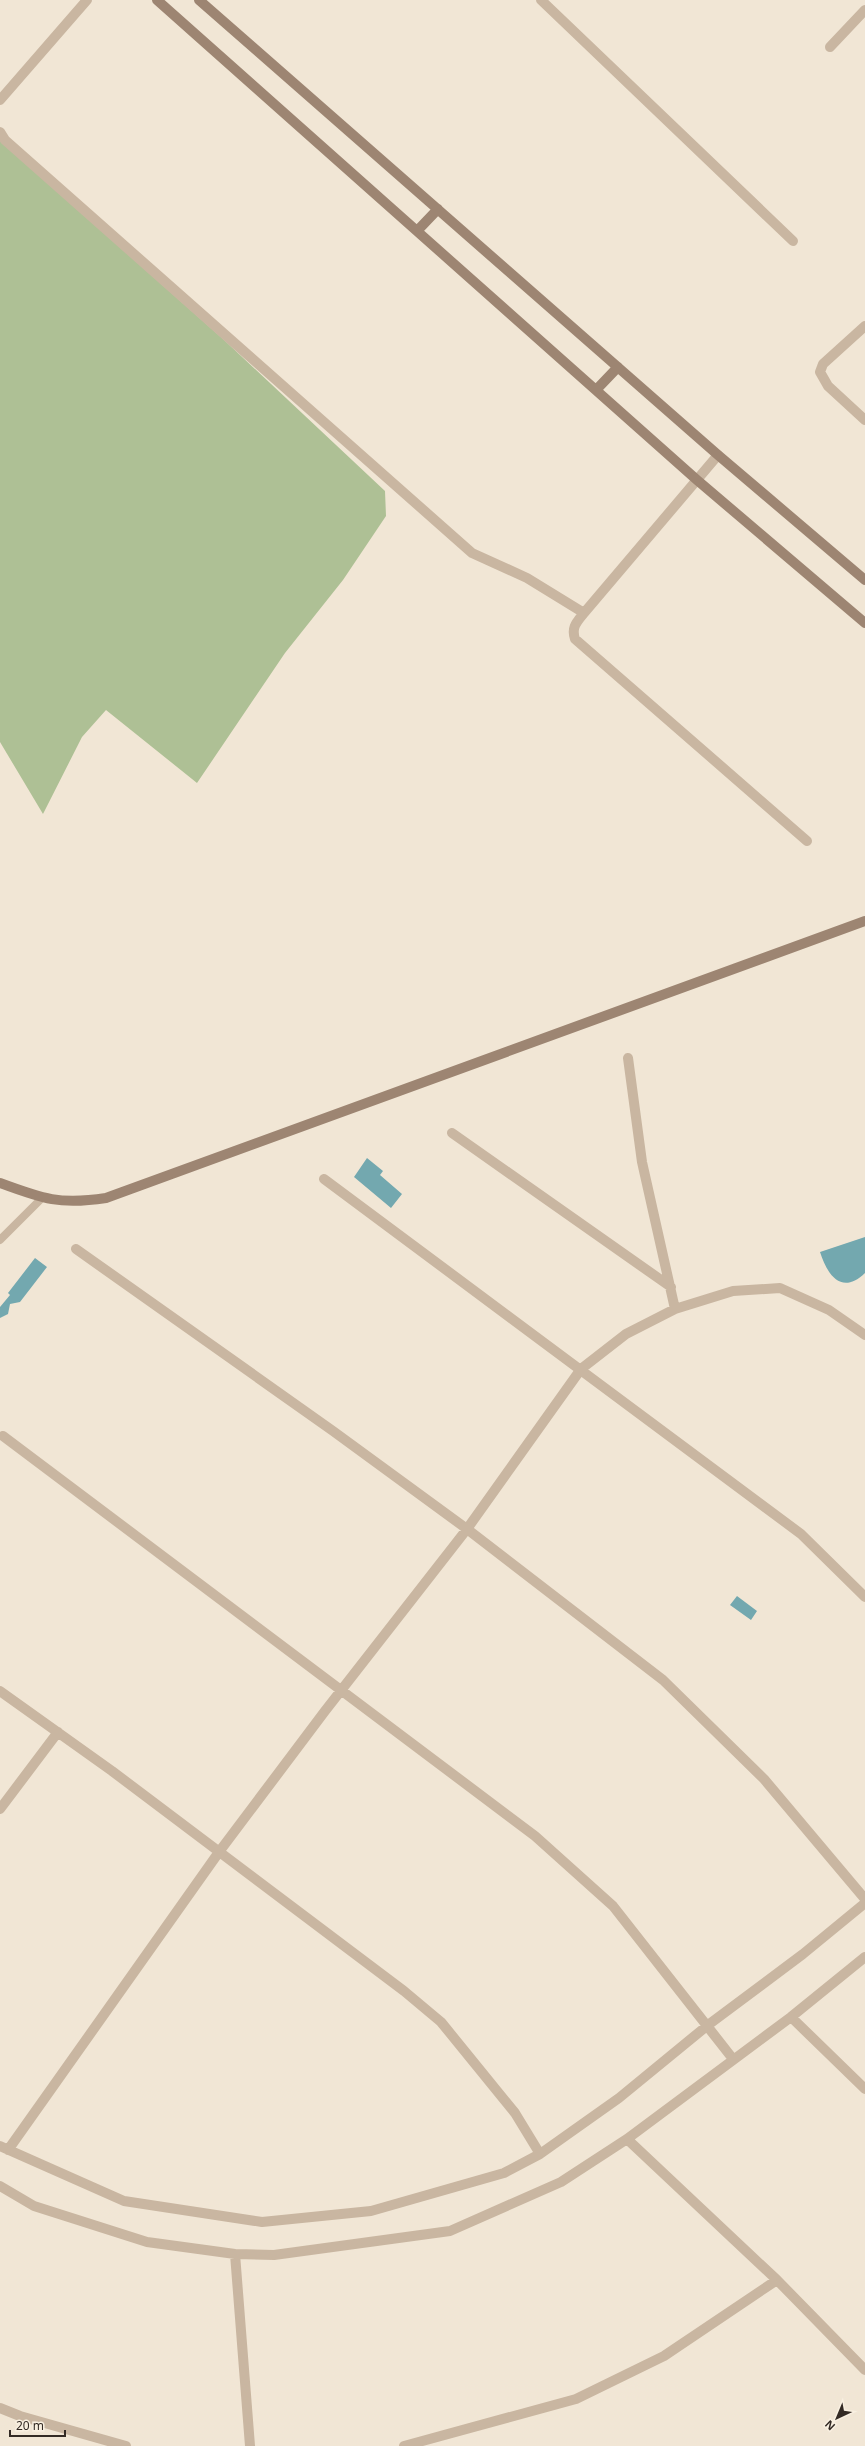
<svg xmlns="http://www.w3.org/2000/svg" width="865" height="2446" font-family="'Noto Sans',sans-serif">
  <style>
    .green { fill: #aec095 }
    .water { fill: #73a8af }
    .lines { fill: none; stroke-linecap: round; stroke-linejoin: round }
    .lane { stroke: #c9b6a1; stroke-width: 8 }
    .street { stroke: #c9b6a1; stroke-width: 10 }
    .secondary { stroke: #9d8572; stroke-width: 10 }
  </style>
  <rect width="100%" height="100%" fill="#f1e6d5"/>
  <path class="green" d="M 0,140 L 223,339 L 385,491 L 386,516 L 343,580 L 285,653 L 197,783 L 106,710 L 82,737 L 43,814 L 0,742 Z"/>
  <path class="water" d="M 367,1158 L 383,1171 L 380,1175 L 402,1194 L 391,1208 L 354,1177 Z
    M 865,1237 L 865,1273 C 841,1296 827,1274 820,1252 Z
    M 35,1258 L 47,1267 L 20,1302 L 10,1304 L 8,1314 L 0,1318 L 0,1307 L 10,1295 L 8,1293 Z
    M 737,1596 L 757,1611 L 751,1620 L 730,1605 Z"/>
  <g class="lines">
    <path class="lane" d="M 0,1240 L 42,1198"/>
    <path class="street" d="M 541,0 L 793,241
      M 830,47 L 865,10
      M 0,100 L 87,0
      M 0,132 L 5,140 L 472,553 L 527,578 L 584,613
      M 865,326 L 823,364 L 820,372 L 828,386 L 865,420
      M 718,455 L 584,613 C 577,622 571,627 575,639 L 807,841
      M 628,1058 L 642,1162 L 675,1309
      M 452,1133 L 671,1287
      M 324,1179 L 801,1534 L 865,1597
      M 76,1249 L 333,1431 L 467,1529 L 663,1680 L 764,1779 L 865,1899
      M 3,1436 L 535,1836 L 613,1906 L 733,2059
      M 0,1691 L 112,1771 L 404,1991 L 441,2022 L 515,2113 L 540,2154
      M 0,1809 L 58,1732
      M 791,2017 L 865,2089
      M 627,2139 L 777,2280 L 865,2370
      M 0,2146 L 124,2201 L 262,2222 L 371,2211 L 504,2173 L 540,2154 L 619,2098 L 708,2025 L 803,1954 L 865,1903
      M 8,2150 L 219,1852 L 325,1711 L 467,1529 L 581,1369 L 626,1334 L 675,1309 L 733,1291 L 780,1288 L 829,1310 L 865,1335
      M 0,2186 L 34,2206 L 147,2242 L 235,2254 L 274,2255 L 450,2231 L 561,2182 L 627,2139 L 791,2017 L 865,1957
      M 235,2254 L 250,2446
      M 0,2408 L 20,2416 L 126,2446
      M 404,2446 L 576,2399 L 664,2356 L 777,2280"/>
    <path class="secondary" d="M 157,0 L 697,480 L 865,623
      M 199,0 L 718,455 L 865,580
      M 417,231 L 438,209
      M 596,390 L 618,367
      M 0,1183 C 43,1199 60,1205 106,1198 L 865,921"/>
  </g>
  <g transform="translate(837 2418) rotate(224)" stroke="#f9f0e1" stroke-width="3" paint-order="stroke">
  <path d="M0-3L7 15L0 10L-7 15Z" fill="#332a24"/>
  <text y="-6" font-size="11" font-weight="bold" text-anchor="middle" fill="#332a24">N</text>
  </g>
  <path d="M10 2430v6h55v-6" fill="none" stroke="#332a24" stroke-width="2"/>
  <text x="16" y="2430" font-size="12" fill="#332a24" stroke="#f9f0e1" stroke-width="3" paint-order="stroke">20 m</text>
</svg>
